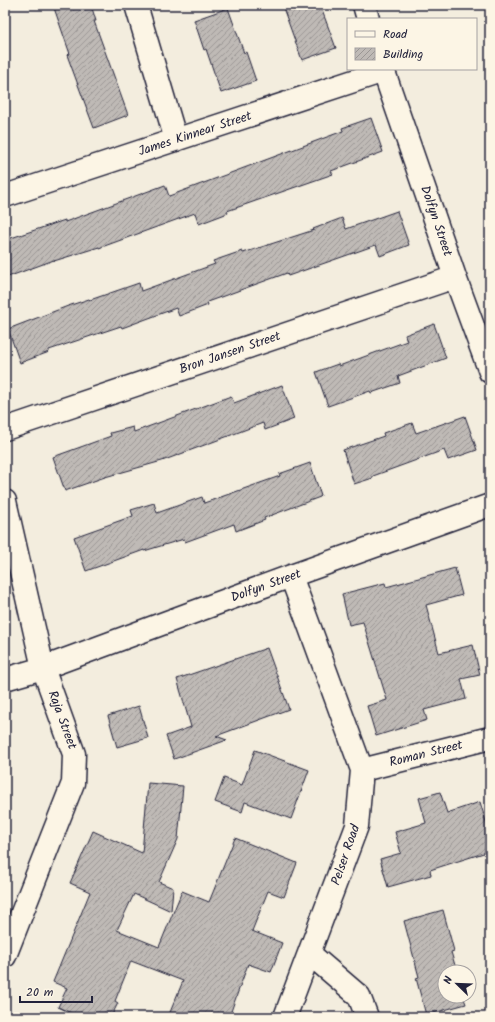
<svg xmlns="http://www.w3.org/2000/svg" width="495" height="1022" font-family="Kalam,sans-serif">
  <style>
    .building { fill: url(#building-hatch); stroke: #22223b }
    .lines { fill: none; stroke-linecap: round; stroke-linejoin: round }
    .minor-casing { stroke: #22223b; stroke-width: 25 }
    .minor { stroke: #fcf5e5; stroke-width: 22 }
    .labels { text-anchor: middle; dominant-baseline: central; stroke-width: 3; stroke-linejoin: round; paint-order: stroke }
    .street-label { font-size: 13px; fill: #22223b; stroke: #fcf5e5 }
  </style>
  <defs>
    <pattern id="building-hatch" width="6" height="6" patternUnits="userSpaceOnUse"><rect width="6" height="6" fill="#bfbab6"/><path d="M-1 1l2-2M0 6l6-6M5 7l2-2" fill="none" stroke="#9b9795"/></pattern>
  </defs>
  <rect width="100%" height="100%" fill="#f3edde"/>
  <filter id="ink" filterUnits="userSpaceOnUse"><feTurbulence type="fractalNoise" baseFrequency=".025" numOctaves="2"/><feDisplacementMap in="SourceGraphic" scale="8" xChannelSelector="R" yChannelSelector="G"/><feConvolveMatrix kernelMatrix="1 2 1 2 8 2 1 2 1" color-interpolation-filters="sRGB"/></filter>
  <g filter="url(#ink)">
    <path class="building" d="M 53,5 L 91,5 L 96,21 L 94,21 L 128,115 L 94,128 L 67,55 L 70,54 Z
      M 282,5 L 320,5 L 336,48 L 302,60 Z
      M 228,8 L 244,53 L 246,52 L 256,81 L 221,93 L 206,49 L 204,50 L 194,20 Z
      M 371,118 L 383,152 L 331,171 L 333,174 L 227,211 L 228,213 L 199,224 L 195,213 L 99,248 L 99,247 L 54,261 L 54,260 L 5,278 L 5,240 L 65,220 L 65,222 L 165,185 L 169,196 L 343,131 L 342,128 Z
      M 397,211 L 409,245 L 380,256 L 376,245 L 288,276 L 287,273 L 207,302 L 208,305 L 179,316 L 176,308 L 122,328 L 121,326 L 49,350 L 49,352 L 20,363 L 8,329 L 68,306 L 89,299 L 90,300 L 139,283 L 141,291 L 215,264 L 213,261 L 242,251 L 243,253 L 314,230 L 313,229 L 342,218 L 346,229 Z
      M 434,324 L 446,358 L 398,376 L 400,383 L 371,393 L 370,391 L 328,406 L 316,372 L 338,364 L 339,366 L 407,341 L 405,335 Z
      M 282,385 L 294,419 L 265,430 L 263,423 L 162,461 L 105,477 L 65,491 L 53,457 L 111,436 L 110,433 L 133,427 L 134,432 L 231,396 L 234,403 Z
      M 465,416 L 477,450 L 448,460 L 444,450 L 373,476 L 373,478 L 354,484 L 343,450 L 384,436 L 383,433 L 412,423 L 416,433 Z
      M 310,463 L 321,496 L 320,497 L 264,518 L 265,520 L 236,531 L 234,524 L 185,542 L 184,539 L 144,551 L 144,550 L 86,571 L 74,537 L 133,516 L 131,510 L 154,503 L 157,513 L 202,497 L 204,503 L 280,476 L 279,474 Z
      M 455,568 L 462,595 L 426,605 L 439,653 L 473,645 L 480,675 L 461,679 L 466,699 L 424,710 L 427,720 L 376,736 L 367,706 L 387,700 L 363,622 L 349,625 L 342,594 L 385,583 L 386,587 Z
      M 267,648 L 289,709 L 216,736 L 227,740 L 174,759 L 166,736 L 191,727 L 177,679 Z
      M 139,706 L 148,738 L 117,747 L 108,716 Z
      M 255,750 L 309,770 L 291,819 L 245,802 L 242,812 L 215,802 L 224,778 L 242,785 Z
      M 148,783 L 183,786 L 178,839 L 159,882 L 173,888 L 171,911 L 134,894 L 117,930 L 159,947 L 182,891 L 209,902 L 235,838 L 297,863 L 284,897 L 268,891 L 252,931 L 282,943 L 271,972 L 248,964 L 229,1017 L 168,1017 L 183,981 L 131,961 L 115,1001 L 118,1003 L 111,1017 L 80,1017 L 58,1007 L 67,988 L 53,982 L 90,892 L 70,883 L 93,831 L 142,853 Z
      M 440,792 L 447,813 L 480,802 L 490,835 L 490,851 L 430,870 L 431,875 L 388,887 L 380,859 L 401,853 L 395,832 L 426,823 L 419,798 Z
      M 443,910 L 454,951 L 451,952 L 457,972 L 445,972 L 445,996 L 463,996 L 466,1004 L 426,1015 L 416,978 L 419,977 L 404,921 Z"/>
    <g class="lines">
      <defs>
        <path id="minor" d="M 136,5 L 176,140
          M 364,5 L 368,19
          M 383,69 L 455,277 L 490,372
          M 5,196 L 384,71
          M 5,429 L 455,277
          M 5,501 L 43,668 L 74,754 L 73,783 L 5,956
          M 5,679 L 43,668 L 291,576 L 490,505
          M 362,770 L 490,738
          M 310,954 L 359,996 L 367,1017
          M 285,1017 L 357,826 L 362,770 L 291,576"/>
      </defs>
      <use href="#minor" class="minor-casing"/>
      <use href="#minor" class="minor"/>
    </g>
  </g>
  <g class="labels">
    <g class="street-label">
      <text transform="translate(195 134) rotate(-18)">James Kinnear Street</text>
      <text transform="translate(436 221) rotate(71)">Dolfyn Street</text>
      <text transform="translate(230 353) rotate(-19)">Bron Jansen Street</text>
      <text transform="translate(266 586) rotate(-20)">Dolfyn Street</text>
      <text transform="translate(62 720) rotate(70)">Raja Street</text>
      <text transform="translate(426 754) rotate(-14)">Roman Street</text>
      <text transform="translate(346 855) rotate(-71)">Pelser Road</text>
    </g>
  </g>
  <rect width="495" height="1022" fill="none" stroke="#fcf5e5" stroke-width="20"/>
  <rect x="10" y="10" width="475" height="1002" fill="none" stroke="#22223b" stroke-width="1.5" filter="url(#ink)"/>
  <rect x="347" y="18" width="130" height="52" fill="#fcf5e5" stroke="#a5a1a1"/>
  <rect x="355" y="31" width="20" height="6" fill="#fcf5e5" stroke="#a5a1a1"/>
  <text x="383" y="38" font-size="12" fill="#22223b">Road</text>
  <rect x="355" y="48" width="20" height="12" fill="url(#building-hatch)" stroke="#a5a1a1"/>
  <text x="383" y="58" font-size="12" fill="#22223b">Building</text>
  <g transform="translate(457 984) rotate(293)"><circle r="19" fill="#fcf5e5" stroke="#a5a1a1"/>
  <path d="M0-3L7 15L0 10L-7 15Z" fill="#22223b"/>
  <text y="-6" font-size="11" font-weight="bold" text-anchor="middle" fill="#22223b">N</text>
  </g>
  <path d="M20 996v6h72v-6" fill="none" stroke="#22223b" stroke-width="2"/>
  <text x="26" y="996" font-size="12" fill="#22223b" stroke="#fcf5e5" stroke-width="3" paint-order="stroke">20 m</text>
</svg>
